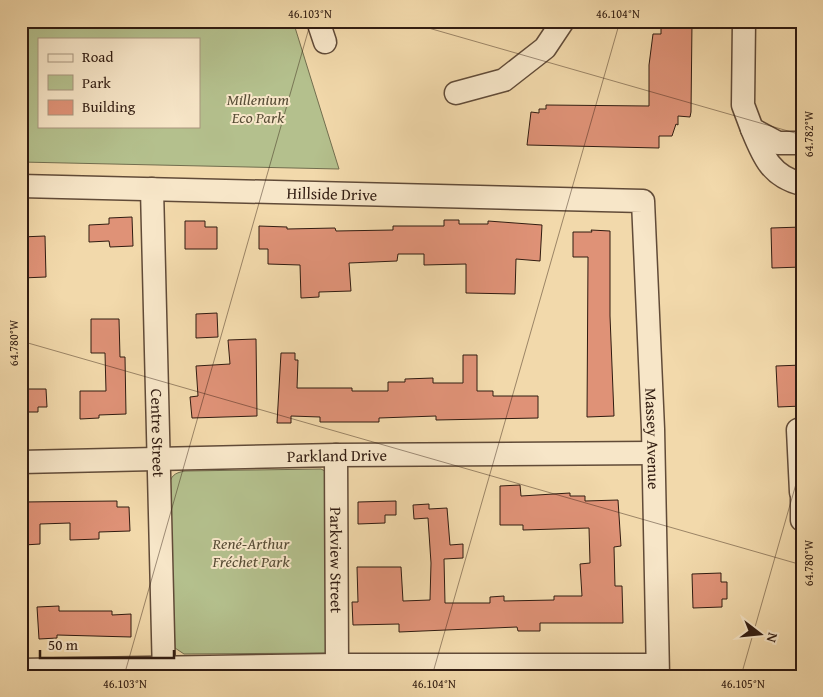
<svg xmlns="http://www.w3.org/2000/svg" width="823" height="697" font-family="'Gentium Book Plus',serif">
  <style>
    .green { fill: #b4c08d; stroke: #726e4f; fill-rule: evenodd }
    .building { fill: #df9277; stroke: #311c11 }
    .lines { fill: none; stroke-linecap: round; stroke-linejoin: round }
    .minor-casing { stroke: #614b38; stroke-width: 25 }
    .minor { stroke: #f7e6c8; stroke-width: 22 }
    .ticks { fill: none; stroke: #311c11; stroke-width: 1; stroke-opacity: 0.45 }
    .labels { text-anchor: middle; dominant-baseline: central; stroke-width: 4; stroke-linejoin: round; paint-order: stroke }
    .park-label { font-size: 16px; font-style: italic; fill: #584d36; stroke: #f7e6c8 }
    .street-label { font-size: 16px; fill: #311c11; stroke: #f7e6c8 }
    .neatline { fill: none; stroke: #311c11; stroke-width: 2 }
    .ticks-label { font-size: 12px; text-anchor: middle; fill: #311c11 }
  </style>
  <rect width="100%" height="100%" fill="#f2d9ab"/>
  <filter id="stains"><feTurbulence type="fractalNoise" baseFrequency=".004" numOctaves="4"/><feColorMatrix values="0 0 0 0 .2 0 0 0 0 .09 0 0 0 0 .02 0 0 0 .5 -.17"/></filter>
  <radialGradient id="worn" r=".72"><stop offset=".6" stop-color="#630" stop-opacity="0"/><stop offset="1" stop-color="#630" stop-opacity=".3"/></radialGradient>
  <path class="green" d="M 21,21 L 293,21 L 339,169 L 21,162 ZM 39,39 L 199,39 L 199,126 L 39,126 Z
    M 321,469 L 325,471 L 327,653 L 184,654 L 175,648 L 169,488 C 170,476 174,473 185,471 Z"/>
  <path class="building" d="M 673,23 L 692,23 L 691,112 L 690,117 L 678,116 L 678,125 L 676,124 L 672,136 L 659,136 L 659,148 L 527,145 L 531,112 L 539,113 L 539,109 L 546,109 L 546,105 L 649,106 L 649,65 L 653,34 L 661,34 L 661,26 L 673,26 Z
    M 132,217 L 133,246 L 110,247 L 109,241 L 89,242 L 89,225 L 109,224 L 109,218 Z
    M 444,220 L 459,220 L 459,224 L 488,224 L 488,221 L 542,225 L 540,261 L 516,259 L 515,294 L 466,293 L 466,264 L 424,265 L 424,254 L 398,254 L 397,261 L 349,263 L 351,291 L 319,292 L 319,297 L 301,298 L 300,265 L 268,264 L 268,249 L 259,249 L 259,226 L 287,227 L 287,229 L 335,228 L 336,231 L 393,230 L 393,226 L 444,226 Z
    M 185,221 L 205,221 L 205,227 L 217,227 L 217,249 L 185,249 Z
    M 802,227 L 802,267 L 772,268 L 771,228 Z
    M 591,230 L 610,231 L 610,316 L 614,416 L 587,417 L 588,257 L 573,257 L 573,232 L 592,232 Z
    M 45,236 L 46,277 L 22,278 L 21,237 Z
    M 217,313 L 218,337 L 196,338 L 196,314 Z
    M 91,319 L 119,319 L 120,357 L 125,357 L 126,414 L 99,415 L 99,418 L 80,419 L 80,391 L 106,391 L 105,353 L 91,353 Z
    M 256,339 L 257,416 L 192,418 L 190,397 L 198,396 L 196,366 L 230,364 L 228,340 Z
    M 281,353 L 295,353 L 295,360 L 298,360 L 297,388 L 352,388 L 352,391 L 388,391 L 388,382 L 405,382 L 405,379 L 433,378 L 433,383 L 463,383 L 463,355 L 477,355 L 477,391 L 493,391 L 493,396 L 538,396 L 538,418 L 436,420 L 436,416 L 379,418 L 379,422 L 320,422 L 320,417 L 291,416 L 291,423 L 277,423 Z
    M 802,365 L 802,406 L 778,407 L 776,366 Z
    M 27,389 L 46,389 L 47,407 L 38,407 L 38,412 L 21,412 L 21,397 L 27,396 Z
    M 520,485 L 521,496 L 570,493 L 570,496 L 585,496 L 585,501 L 618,500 L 621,546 L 614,547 L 615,586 L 622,586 L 623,623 L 540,623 L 540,631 L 518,631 L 517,627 L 399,632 L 399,624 L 353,625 L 352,602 L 358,602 L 357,567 L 401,567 L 403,601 L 430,600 L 431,563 L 428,518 L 414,519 L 413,505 L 429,504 L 429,509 L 447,508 L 450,545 L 463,544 L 463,558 L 444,559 L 445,603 L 490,603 L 490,597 L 504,596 L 504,601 L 554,600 L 554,596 L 582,596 L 580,564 L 590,563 L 589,528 L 523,530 L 523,525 L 500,525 L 500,486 Z
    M 117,501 L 117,507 L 129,507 L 130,531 L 99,532 L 99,539 L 70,540 L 70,523 L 40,524 L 40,544 L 24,545 L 22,502 Z
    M 396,501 L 396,515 L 385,515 L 385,523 L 358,524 L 358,502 Z
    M 721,573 L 721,582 L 727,582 L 727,599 L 722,599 L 722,607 L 693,608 L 692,574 Z
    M 59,606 L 59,611 L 112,611 L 112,615 L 131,614 L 131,637 L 57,635 L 57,638 L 39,639 L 37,607 Z"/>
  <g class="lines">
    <defs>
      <g id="minor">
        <path d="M 318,21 L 325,42"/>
        <path d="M 744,21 L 743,105 L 752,129 L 778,143 L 802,143"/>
        <path d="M 456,93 L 504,80 L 545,48 L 563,21"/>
        <path d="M 752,129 C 763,156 771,177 802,184"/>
        <path id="s1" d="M 21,186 L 643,201 L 653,429 L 658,676"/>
        <path id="s2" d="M 152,189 L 164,676"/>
        <path id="s3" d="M 336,455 L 337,665"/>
        <path id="s4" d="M 21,462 L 336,455 L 653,453"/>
        <path d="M 801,492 L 798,430 L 802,430"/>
        <path d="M 802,492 L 802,520"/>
        <path d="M 21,670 L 337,665 L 657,665"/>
      </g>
    </defs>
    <use href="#minor" class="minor-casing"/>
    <use href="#minor" class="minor"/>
  </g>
  <path class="ticks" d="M 404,21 L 802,135M 21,341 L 802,565M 124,676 L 311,21M 432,676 L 620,21M 741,676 L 802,463"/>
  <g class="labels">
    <g class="park-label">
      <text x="258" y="99">Millenium<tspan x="258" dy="18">Eco Park</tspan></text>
      <text x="251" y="543">René-Arthur<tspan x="251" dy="18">Fréchet Park</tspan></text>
    </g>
    <g class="street-label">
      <text stroke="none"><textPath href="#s1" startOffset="311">Hillside Drive</textPath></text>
      <text stroke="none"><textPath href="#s2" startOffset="244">Centre Street</textPath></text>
      <text stroke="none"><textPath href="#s1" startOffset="860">Massey Avenue</textPath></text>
      <text stroke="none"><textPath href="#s4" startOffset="316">Parkland Drive</textPath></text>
      <text stroke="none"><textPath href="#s3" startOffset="105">Parkview Street</textPath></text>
    </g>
  </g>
  <rect width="823" height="697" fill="none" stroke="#f2d9ab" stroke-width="55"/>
  <rect x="38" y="38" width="162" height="90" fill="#f7e6c8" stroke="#a8957f"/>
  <rect x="48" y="54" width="25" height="8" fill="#f7e6c8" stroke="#a8957f"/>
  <text x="82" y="62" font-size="15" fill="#311c11">Road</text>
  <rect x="48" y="75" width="25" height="15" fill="#b4c08d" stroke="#a8957f"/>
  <text x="82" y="88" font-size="15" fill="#311c11">Park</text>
  <rect x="48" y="100" width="25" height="15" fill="#df9277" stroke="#a8957f"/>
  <text x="82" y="112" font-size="15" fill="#311c11">Building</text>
  <g transform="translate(760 634) rotate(106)" stroke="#f7e6c8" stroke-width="4" paint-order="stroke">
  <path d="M0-4L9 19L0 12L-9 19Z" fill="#311c11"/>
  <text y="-8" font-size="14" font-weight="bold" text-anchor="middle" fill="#311c11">N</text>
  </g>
  <path d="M40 650v8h134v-8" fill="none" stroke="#311c11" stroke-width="2.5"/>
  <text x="48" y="650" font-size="15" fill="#311c11" stroke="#f7e6c8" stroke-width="4" paint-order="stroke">50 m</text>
  <rect x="28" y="28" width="768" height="642" class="neatline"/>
  <g class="ticks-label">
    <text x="310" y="18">46.103°N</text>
    <text x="618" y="18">46.104°N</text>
    <text transform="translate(809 134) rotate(-90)" y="4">64.782°W</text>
    <text transform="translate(14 343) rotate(-90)" y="4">64.780°W</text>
    <text transform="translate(809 563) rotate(-90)" y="4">64.780°W</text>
    <text x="125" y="688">46.103°N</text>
    <text x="434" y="688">46.104°N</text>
    <text x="743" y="688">46.105°N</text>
  </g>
  <rect width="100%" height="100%" filter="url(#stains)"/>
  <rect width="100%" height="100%" fill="url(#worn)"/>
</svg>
